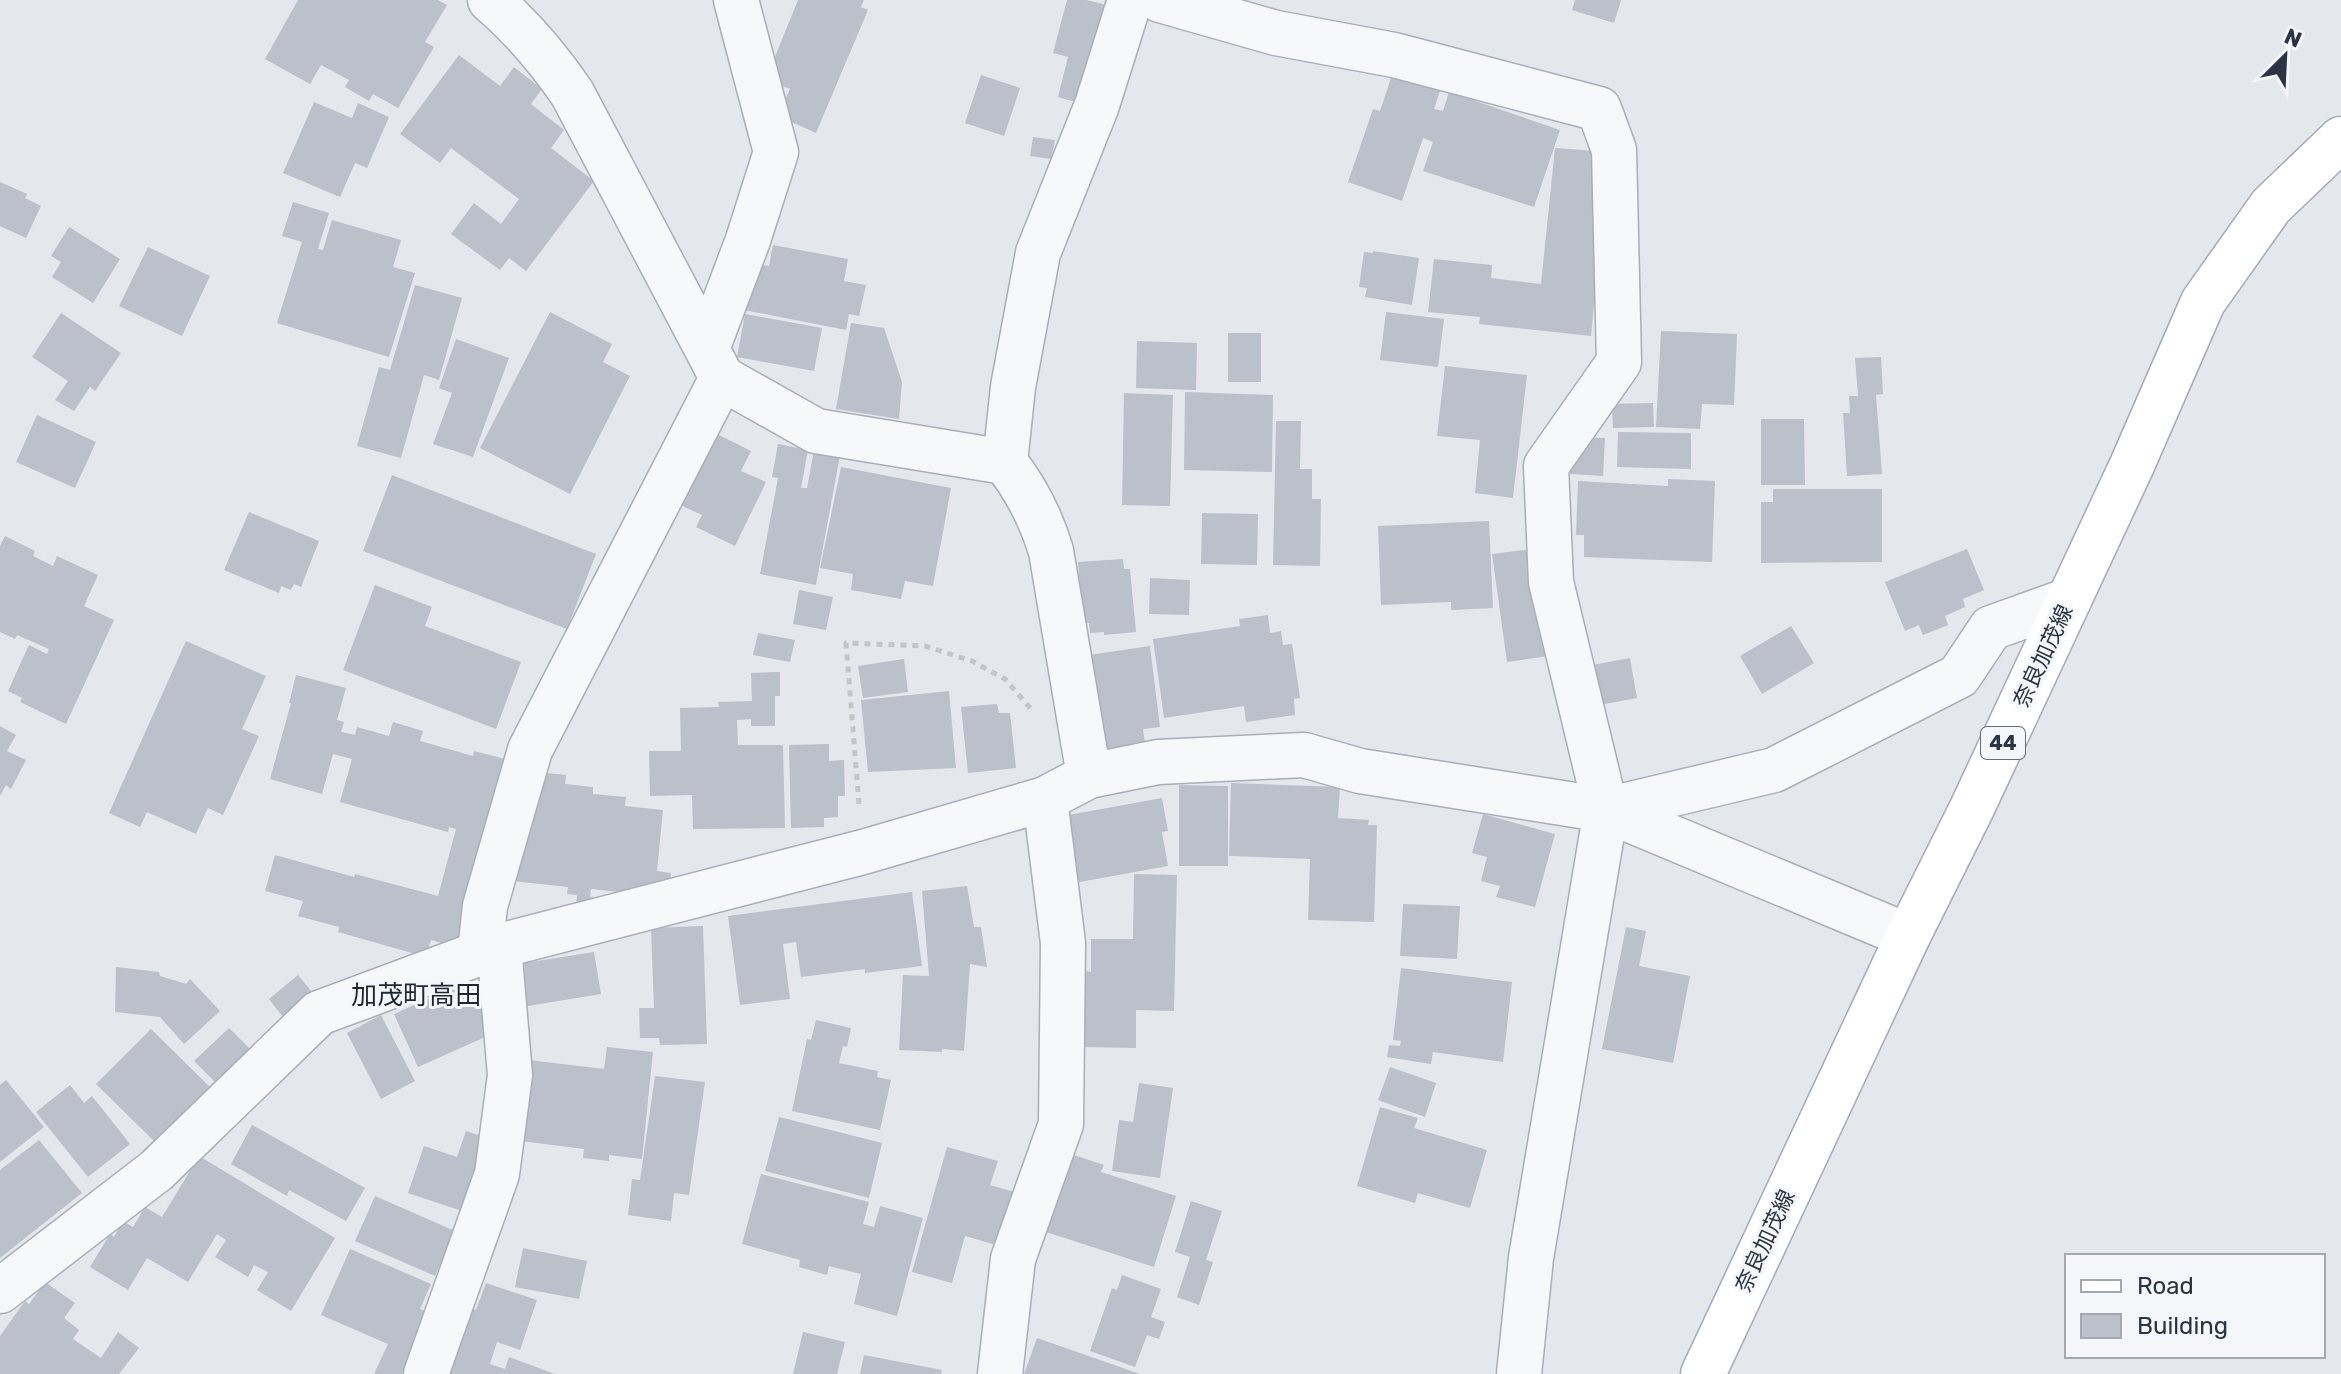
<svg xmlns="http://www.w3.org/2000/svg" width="2341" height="1374" font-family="Rubik,'Noto Sans JP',sans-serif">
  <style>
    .building { fill: #bbc0ca }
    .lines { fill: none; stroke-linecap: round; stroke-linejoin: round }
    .minor-casing { stroke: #a9aeb7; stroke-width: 47 }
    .major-casing { stroke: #a3abb8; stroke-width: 47 }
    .path { stroke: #c2c5cb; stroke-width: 5; stroke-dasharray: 6 6; stroke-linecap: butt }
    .minor { stroke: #f7f8fa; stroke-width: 44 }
    .major { stroke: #fff; stroke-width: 44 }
    .labels { text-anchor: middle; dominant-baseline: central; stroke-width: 6; stroke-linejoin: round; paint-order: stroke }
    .shield { fill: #f4f6f9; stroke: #676e7b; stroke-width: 2 }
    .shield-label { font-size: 20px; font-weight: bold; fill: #2b3445 }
    .street-label { font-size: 22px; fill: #2b3445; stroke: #f4f6f9 }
    .quarter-label { font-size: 26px; fill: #1d2536; stroke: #f4f6f9 }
  </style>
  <rect width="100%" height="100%" fill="#e4e7ec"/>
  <path class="building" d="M 298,0 L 438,0 L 447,5 L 425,42 L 434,47 L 398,108 L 373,94 L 369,101 L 345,87 L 349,80 L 321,65 L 310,84 L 265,59 Z
    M 798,0 L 864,0 L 861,7 L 868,10 L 816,133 L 778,116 L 790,89 L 766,79 Z
    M 1067,0 L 1086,0 L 1107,5 L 1082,104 L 1058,97 L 1068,57 L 1053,53 Z
    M 1575,0 L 1621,0 L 1614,23 L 1572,10 Z
    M 459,55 L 500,86 L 514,67 L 542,89 L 531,104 L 564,130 L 551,148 L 594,181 L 526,271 L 509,258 L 500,270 L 451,234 L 474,203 L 501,224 L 519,199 L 451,148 L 440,163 L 400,134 Z
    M 1395,66 L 1443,82 L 1434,109 L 1443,111 L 1449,92 L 1560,130 L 1534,207 L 1423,171 L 1433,142 L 1423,138 L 1402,201 L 1348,182 L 1373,109 L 1380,111 Z
    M 981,75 L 1020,88 L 1004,136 L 965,123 Z
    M 314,102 L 352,118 L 358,103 L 389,117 L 367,168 L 355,163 L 340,197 L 283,173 Z
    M 1033,137 L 1055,140 L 1051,159 L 1030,156 Z
    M 1555,148 L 1609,152 L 1591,336 L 1479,324 L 1480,317 L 1428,312 L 1434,259 L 1492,265 L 1491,278 L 1541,284 Z
    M 0,182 L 27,194 L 25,198 L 41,206 L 26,238 L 0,226 Z
    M 293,202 L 329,213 L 318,249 L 323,250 L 332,220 L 401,240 L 393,267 L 415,273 L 389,357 L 277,323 L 302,242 L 282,236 Z
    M 69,227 L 120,259 L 93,303 L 52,277 L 61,262 L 51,256 Z
    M 773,245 L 848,259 L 844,281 L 866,285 L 859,316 L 849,314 L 846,330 L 744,310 L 753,263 L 769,266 Z
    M 148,247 L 210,276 L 182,336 L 119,306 Z
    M 1373,251 L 1419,258 L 1412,305 L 1365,297 L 1367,288 L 1359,287 L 1364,252 L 1373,253 Z
    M 415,285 L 462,298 L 439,380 L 424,375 L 401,458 L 357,446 L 379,367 L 390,370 Z
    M 550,312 L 612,344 L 603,362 L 630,376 L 570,494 L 480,448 Z
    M 1386,312 L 1444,319 L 1438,367 L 1380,360 Z
    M 61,313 L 121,353 L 95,391 L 90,387 L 74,411 L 55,400 L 68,381 L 32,357 Z
    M 745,314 L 822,328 L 814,371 L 737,357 Z
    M 851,323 L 884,328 L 902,382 L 899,419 L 836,409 Z
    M 1661,331 L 1737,334 L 1734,405 L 1702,404 L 1700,429 L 1656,427 Z
    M 1228,333 L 1261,333 L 1261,382 L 1228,382 Z
    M 456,339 L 509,358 L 473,457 L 433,444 L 452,393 L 439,388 Z
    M 1137,341 L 1197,343 L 1196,390 L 1136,388 Z
    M 1881,357 L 1883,394 L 1876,395 L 1882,474 L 1847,476 L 1843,413 L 1850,413 L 1849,396 L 1858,396 L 1855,358 Z
    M 1445,366 L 1527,375 L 1513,498 L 1475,493 L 1480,440 L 1437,436 Z
    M 1185,392 L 1273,395 L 1272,472 L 1184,470 Z
    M 1124,393 L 1173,395 L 1170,506 L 1122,505 Z
    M 1653,403 L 1654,427 L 1613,428 L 1612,404 Z
    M 37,415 L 96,442 L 75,488 L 16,462 Z
    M 1761,419 L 1804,419 L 1805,485 L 1761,485 Z
    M 1276,421 L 1301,421 L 1300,469 L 1312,469 L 1312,499 L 1321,499 L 1320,566 L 1273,565 Z
    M 713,432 L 751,451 L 741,471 L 766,482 L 735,546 L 696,527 L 702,515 L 678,504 Z
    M 1618,432 L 1691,433 L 1691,469 L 1617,467 Z
    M 1571,437 L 1605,438 L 1603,476 L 1570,474 Z
    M 778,444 L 808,450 L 801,488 L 807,488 L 815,445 L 841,450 L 816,585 L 760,574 L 778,478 L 772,477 Z
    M 841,467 L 951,488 L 933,586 L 905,581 L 901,599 L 851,590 L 853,574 L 820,568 Z
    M 392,475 L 596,554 L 567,629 L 363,551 Z
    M 1668,479 L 1715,481 L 1712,562 L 1584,557 L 1584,535 L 1576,535 L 1578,481 L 1668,486 Z
    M 1773,489 L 1882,489 L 1882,562 L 1761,563 L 1761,502 L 1773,502 Z
    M 249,512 L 319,541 L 301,587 L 294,584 L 291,590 L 281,586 L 279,593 L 224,570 Z
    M 1202,513 L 1258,514 L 1257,565 L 1201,564 Z
    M 1489,521 L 1493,608 L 1451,610 L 1451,602 L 1381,605 L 1378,526 Z
    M 5,536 L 35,551 L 33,556 L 53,566 L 57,556 L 98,575 L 84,606 L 114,620 L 66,724 L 20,702 L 22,698 L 8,691 L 29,645 L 47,654 L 49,649 L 17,635 L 15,639 L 0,632 L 0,546 Z
    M 1539,548 L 1548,656 L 1507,662 L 1492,554 Z
    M 1967,549 L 1984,590 L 1963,599 L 1965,607 L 1945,616 L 1948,625 L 1923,635 L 1919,625 L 1905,631 L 1885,582 Z
    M 1123,559 L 1124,569 L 1130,569 L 1136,632 L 1104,635 L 1104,632 L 1090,633 L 1089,623 L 1083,623 L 1078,562 Z
    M 1150,578 L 1190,580 L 1189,615 L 1149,614 Z
    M 375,585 L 432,607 L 425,626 L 521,662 L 496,729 L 343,670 Z
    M 799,590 L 833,597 L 826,630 L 793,624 Z
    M 1268,615 L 1270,633 L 1281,631 L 1283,645 L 1292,644 L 1300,698 L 1294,699 L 1295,715 L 1246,722 L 1244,706 L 1164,718 L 1153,639 L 1240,626 L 1239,619 Z
    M 1791,626 L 1814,663 L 1762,694 L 1740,656 Z
    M 758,633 L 795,640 L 790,662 L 753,655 Z
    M 186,641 L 266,676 L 242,729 L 259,736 L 223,815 L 208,808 L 196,834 L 147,812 L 140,827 L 109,813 Z
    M 1150,646 L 1160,727 L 1143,729 L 1145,743 L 1102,749 L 1089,655 Z
    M 1630,658 L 1637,698 L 1594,706 L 1587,666 Z
    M 904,659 L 908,692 L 863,698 L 858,666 Z
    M 780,672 L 780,696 L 775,696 L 775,726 L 751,726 L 751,719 L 737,720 L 738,745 L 783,745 L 785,828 L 693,829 L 692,795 L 650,796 L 649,751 L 681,751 L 680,708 L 719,707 L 718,702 L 752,701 L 751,673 Z
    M 296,675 L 346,688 L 337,720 L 344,722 L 341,732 L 355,735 L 357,727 L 389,736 L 393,722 L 423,731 L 420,741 L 473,756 L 474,751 L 509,760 L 457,947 L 431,940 L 426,957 L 338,932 L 339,927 L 298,916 L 303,901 L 265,891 L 275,855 L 354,877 L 355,874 L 438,896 L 456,829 L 449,827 L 448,832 L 340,802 L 352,759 L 333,754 L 322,794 L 270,779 L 291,703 L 289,703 Z
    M 949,691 L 956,768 L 868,772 L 861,700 Z
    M 997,704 L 999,713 L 1010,713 L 1016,768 L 968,773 L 961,707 Z
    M 0,726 L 16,735 L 7,751 L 26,760 L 11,789 L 6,785 L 0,796 Z
    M 829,744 L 829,761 L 844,760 L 845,796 L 838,796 L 838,817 L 824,818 L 824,827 L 791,828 L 789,745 Z
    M 526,771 L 566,775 L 565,784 L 593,787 L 593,794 L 626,797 L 625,806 L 663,810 L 657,871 L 671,873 L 669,891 L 657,896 L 591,889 L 590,897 L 597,898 L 596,909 L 576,907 L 577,895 L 567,894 L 568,887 L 512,881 Z
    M 1231,783 L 1340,787 L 1338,818 L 1369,820 L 1368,825 L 1377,825 L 1374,922 L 1308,920 L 1310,859 L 1229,856 Z
    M 1179,785 L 1228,786 L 1228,866 L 1179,866 Z
    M 1162,798 L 1168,831 L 1162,832 L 1168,866 L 1074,883 L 1063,816 Z
    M 1483,814 L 1555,834 L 1535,907 L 1496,897 L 1500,886 L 1481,881 L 1487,857 L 1472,853 Z
    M 1134,874 L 1177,875 L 1174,1011 L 1136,1010 L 1136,1048 L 1084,1047 L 1086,971 L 1091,972 L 1091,939 L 1133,939 Z
    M 967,886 L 974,927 L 981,927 L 987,967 L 970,964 L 964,1051 L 942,1049 L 942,1052 L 899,1050 L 903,975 L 929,976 L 922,891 Z
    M 912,892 L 922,966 L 865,973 L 865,969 L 801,977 L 796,942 L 783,944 L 790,999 L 740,1005 L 728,916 Z
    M 1403,904 L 1460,906 L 1457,959 L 1400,956 Z
    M 703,926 L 707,1044 L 660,1045 L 659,1038 L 640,1038 L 639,1008 L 654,1008 L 651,928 Z
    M 1626,927 L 1646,931 L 1639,966 L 1690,976 L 1673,1063 L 1602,1049 Z
    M 594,952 L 601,994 L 522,1007 L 516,971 L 525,969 L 524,963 Z
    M 116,967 L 159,972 L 160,976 L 186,984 L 190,979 L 220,1011 L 184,1044 L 160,1017 L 115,1012 Z
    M 1401,968 L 1512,982 L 1503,1062 L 1433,1052 L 1431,1064 L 1387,1057 L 1389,1045 L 1400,1046 L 1401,1041 L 1393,1040 Z
    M 298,975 L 316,997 L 286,1021 L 269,999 Z
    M 470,980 L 494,1033 L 418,1067 L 394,1014 Z
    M 381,1015 L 415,1081 L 381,1099 L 347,1033 Z
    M 816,1020 L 851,1028 L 847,1047 L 843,1046 L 839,1063 L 878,1071 L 877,1077 L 891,1080 L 880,1130 L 792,1111 L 807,1039 L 811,1040 Z
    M 229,1028 L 254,1053 L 219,1086 L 194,1061 Z
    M 151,1029 L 210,1087 L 155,1142 L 96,1084 Z
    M 607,1047 L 653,1052 L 642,1159 L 609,1155 L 609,1161 L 583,1158 L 584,1149 L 521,1141 L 529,1060 L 604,1069 Z
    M 1390,1067 L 1436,1083 L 1425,1117 L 1378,1100 Z
    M 655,1076 L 705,1082 L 689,1195 L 674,1193 L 671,1221 L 628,1215 L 632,1179 L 640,1180 Z
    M 6,1080 L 44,1127 L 0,1162 L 0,1085 Z
    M 1139,1083 L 1173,1088 L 1160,1178 L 1112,1171 L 1119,1120 L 1133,1122 Z
    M 70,1085 L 84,1103 L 92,1096 L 130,1144 L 88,1177 L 36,1112 Z
    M 1380,1107 L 1418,1118 L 1414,1128 L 1487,1150 L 1470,1208 L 1418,1193 L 1415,1203 L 1357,1186 Z
    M 779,1117 L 882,1143 L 869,1198 L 765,1171 Z
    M 252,1125 L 365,1188 L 346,1221 L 289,1190 L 287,1196 L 231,1164 Z
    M 466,1131 L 487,1138 L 462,1211 L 408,1193 L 424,1146 L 457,1157 Z
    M 39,1140 L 82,1193 L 0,1258 L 0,1170 Z
    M 947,1147 L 998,1161 L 990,1185 L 1025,1195 L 1010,1249 L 965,1236 L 952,1283 L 912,1272 Z
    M 1065,1152 L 1104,1165 L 1101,1172 L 1176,1196 L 1154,1267 L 1040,1230 Z
    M 199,1156 L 335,1238 L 291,1311 L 257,1290 L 268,1272 L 254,1265 L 248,1277 L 215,1257 L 226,1240 L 217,1234 L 188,1282 L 147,1258 L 128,1290 L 90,1267 L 110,1234 L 114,1237 L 123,1221 L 133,1227 L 145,1207 L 162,1217 Z
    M 761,1174 L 869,1202 L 863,1224 L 874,1227 L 880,1206 L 923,1218 L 897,1316 L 854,1304 L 861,1274 L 829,1266 L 827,1275 L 799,1267 L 800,1260 L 742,1244 Z
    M 375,1196 L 455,1231 L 435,1276 L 355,1241 Z
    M 1191,1201 L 1222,1211 L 1206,1260 L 1213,1262 L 1199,1305 L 1177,1297 L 1190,1257 L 1175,1252 Z
    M 523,1248 L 587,1261 L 579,1299 L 515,1287 Z
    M 350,1249 L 431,1284 L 420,1309 L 431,1314 L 404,1374 L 374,1374 L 388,1344 L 321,1315 Z
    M 1122,1275 L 1161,1289 L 1151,1317 L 1165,1322 L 1159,1339 L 1147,1335 L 1135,1367 L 1090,1351 L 1112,1288 L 1117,1290 Z
    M 45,1282 L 75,1303 L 64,1318 L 79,1330 L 73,1339 L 101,1358 L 118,1332 L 139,1348 L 119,1374 L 0,1374 L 0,1336 L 25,1301 L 29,1304 Z
    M 486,1283 L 537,1300 L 520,1350 L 497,1342 L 490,1364 L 505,1369 L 509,1357 L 555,1374 L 445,1374 L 468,1307 L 476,1310 Z
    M 803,1332 L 845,1342 L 837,1374 L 793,1374 Z
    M 1037,1338 L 1140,1374 L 1024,1374 Z
    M 864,1355 L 942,1370 L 941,1374 L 860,1374 Z"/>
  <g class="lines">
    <defs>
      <path id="minor" d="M 490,0 C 523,28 548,58 572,93 L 707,349
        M 736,0 L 776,152 L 748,240 L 707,349 L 722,378 L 816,431 L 1005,462 C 1027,490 1041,518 1051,551 L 1089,776
        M 1160,0 L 1276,33 L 1394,55 L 1599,109 L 1614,150 L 1619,362 L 1546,466 L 1551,582 L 1606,810 L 1531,1258 L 1519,1374
        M 1005,462 L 1013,387 L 1038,253 L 1097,105 L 1130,0
        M 1606,810 L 1774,770 L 1959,676 L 1991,628 L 2069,600
        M 480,952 L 485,906 L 530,750 L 722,378
        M 0,1291 L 157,1170 L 319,1013 L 499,946 L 863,852 L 1045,799 L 1089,776 L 1158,762 L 1304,755 L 1360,771 L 1606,810 L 1908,936
        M 426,1374 L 497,1174 L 510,1075 L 499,946
        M 1000,1374 L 1013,1259 L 1061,1124 L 1063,943 L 1045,799"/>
      <path id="major" d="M 1703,1374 L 1908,936 L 1972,808 L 2132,465 L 2203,302 L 2271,206 L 2341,139"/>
    </defs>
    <use href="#minor" class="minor-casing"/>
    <use href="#major" class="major-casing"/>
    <path class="path" d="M 859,804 L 846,643 L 925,646 L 972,661 L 1005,679 L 1031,709"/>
    <use href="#minor" class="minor"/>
    <use href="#major" class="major"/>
  </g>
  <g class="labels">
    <rect class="shield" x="1981" y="727" width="44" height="32" rx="6"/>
    <g class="shield-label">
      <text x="2003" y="743">44</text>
    </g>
    <g class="street-label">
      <text transform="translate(2043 656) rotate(-65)">奈良加茂線</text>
      <text transform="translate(1765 1241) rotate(-65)">奈良加茂線</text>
    </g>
    <g class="quarter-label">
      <text x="416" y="995">加茂町高田</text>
    </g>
  </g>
  <rect x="2065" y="1254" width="260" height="104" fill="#f4f6f9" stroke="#a4a8b1" stroke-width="2"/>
  <rect x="2081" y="1280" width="40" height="12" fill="#ffffff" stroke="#a4a8b1" stroke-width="2"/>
  <text x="2137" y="1294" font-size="24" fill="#2b3445">Road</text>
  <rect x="2081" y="1314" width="40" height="24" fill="#bbc0ca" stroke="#a4a8b1" stroke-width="2"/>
  <text x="2137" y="1334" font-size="24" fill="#2b3445">Building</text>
  <g transform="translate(2285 56) rotate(24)" stroke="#f4f6f9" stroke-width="6" paint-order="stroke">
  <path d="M0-6L14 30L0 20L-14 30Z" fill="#2b3445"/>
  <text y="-12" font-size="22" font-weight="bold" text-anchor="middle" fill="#2b3445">N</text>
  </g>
</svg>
